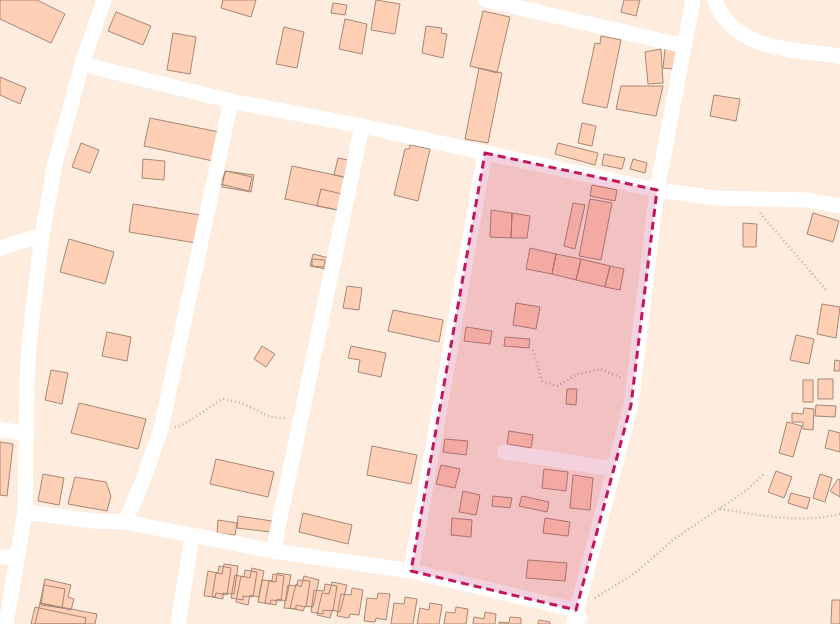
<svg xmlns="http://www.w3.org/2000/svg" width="840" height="624" font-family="Poppins,sans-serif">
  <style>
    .building { fill: #ffcfb6; stroke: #a78776 }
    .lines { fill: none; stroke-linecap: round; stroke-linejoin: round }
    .path { stroke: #bfb0a3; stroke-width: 2.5; stroke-dasharray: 1 3; stroke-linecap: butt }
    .minor { stroke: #fff; stroke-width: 15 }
    .marked { fill: #c2185b; fill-opacity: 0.2; stroke: #c2185b; stroke-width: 3; stroke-dasharray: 8 5; stroke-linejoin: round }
  </style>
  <rect width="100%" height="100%" fill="#feedde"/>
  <path class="building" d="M 0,0 L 37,0 L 65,14 L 51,43 L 0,19 Z
    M 223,0 L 256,0 L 251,17 L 221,8 Z
    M 376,0 L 400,4 L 395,34 L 371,30 Z
    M 624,0 L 640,0 L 636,16 L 621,12 Z
    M 333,3 L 347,5 L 345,15 L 331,13 Z
    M 483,11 L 510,17 L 497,73 L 470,66 Z
    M 116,12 L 151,26 L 143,45 L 108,31 Z
    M 345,19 L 367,24 L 362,54 L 339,49 Z
    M 426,26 L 442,28 L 441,33 L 447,34 L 443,58 L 422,53 Z
    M 284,27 L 304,32 L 297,68 L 276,64 Z
    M 173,33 L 196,37 L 190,74 L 167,70 Z
    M 601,36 L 621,40 L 607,108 L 582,103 L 595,43 L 600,44 Z
    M 661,49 L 663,83 L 648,84 L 645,52 Z
    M 665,49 L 678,49 L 673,69 L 663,68 Z
    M 479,68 L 502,73 L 488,143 L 465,139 Z
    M 0,77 L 26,88 L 20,104 L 0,95 Z
    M 621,86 L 663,86 L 656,116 L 616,109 Z
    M 714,95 L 740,99 L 736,121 L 710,116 Z
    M 150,118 L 219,132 L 213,161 L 144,146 Z
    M 582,123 L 596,126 L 592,146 L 578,143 Z
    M 81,143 L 99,150 L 90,173 L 72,167 Z
    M 558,143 L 598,153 L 595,165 L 555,154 Z
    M 410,145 L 430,149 L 418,201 L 394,195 L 405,149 L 409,149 Z
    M 604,154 L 625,158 L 622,169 L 602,165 Z
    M 338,158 L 348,160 L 344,177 L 334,175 Z
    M 143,159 L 165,161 L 164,180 L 142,178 Z
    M 633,159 L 647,163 L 645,173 L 630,169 Z
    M 292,166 L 344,177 L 342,211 L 285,199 Z
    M 225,171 L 254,175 L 251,192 L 222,187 Z
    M 226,171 L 252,177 L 249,191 L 220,184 Z
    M 592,185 L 617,190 L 615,201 L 590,196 Z
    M 321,189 L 342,194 L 338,210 L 317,206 Z
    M 590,199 L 612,203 L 601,260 L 579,256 Z
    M 573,203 L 585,205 L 575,249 L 564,246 Z
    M 133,204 L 200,215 L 196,243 L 129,232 Z
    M 491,210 L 512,213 L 511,238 L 490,237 Z
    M 512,213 L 530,216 L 527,238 L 511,238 Z
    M 813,213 L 839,221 L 833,242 L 807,234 Z
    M 743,223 L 757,224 L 756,247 L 743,247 Z
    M 69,239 L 114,252 L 105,284 L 60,272 Z
    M 530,248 L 556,254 L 552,274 L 526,269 Z
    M 313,254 L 329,258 L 326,269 L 310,266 Z
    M 556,254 L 581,259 L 576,280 L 552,274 Z
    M 312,259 L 325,260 L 324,267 L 312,266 Z
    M 581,259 L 610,266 L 605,287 L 576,280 Z
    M 610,266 L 624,269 L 620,290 L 605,287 Z
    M 347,286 L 362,288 L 359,310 L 343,308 Z
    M 516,303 L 540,307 L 536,329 L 513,325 Z
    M 822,304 L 840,307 L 836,338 L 817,334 Z
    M 393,310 L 443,320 L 439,342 L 388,331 Z
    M 466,327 L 492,331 L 490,344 L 464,341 Z
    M 107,332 L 131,337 L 127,361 L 102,356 Z
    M 796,335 L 814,339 L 809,364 L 790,360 Z
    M 505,337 L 530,339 L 529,348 L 504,346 Z
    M 262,346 L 275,354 L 266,367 L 254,359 Z
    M 351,346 L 386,353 L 381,377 L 358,372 L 360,360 L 348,358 Z
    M 835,360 L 840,361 L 840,371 L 834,371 Z
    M 51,370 L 68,373 L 62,404 L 45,400 Z
    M 818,379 L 833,379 L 833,399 L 818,399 Z
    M 803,380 L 813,380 L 813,402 L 803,402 Z
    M 567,389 L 577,389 L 576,405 L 566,404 Z
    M 79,403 L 146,419 L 138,449 L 71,433 Z
    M 816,405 L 836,406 L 835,417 L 815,416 Z
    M 804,408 L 814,409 L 813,430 L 803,429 L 803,422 L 792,422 L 792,413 L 803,414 Z
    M 787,422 L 802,426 L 793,457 L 779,453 Z
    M 829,430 L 840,433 L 840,452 L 825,448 Z
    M 509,431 L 533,435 L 531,448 L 507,444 Z
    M 445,439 L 468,441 L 466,455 L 443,452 Z
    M 0,442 L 13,444 L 7,496 L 0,495 Z
    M 372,446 L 417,455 L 411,484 L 367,475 Z
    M 216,459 L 274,472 L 268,497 L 210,484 Z
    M 441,465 L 460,469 L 455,488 L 436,484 Z
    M 544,469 L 568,472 L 566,491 L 542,488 Z
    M 776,471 L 792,477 L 784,498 L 768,492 Z
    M 43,474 L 64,478 L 59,505 L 38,501 Z
    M 820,474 L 832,478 L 825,502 L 813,498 Z
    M 573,475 L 593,478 L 590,510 L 570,508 Z
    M 75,477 L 106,482 L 111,496 L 107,511 L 68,504 Z
    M 838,479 L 840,480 L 840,497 L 830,491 Z
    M 463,491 L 480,495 L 476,515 L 459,512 Z
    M 791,493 L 810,498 L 807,509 L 788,503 Z
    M 493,496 L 512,498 L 510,508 L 492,506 Z
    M 522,496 L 549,502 L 547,512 L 519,506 Z
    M 303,513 L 352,525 L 348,544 L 299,532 Z
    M 238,516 L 272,521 L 270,532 L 237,528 Z
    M 452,518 L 472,520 L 471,537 L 451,535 Z
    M 545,518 L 570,522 L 568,536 L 543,533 Z
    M 218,520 L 237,523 L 235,535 L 217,533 Z
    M 528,560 L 567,563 L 565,581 L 526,578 Z
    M 224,564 L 238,566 L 234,594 L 223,593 L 223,599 L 212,597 L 216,573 L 222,574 Z
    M 219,566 L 231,568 L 227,595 L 216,593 L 215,597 L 204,596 L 208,571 L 218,573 Z
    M 252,568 L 264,571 L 259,597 L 250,595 L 248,605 L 236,602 L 241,576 L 250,578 Z
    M 245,570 L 257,572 L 253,597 L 243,596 L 243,600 L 231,598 L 235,575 L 244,577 Z
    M 277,573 L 291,575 L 286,601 L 277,599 L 276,605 L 265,603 L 269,581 L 276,582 Z
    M 273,574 L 284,576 L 281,601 L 271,600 L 270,604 L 258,602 L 262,580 L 272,581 Z
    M 304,576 L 319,580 L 313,607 L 305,606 L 303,611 L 290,608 L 296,584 L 301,587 Z
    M 45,579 L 71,585 L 68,597 L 74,599 L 71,610 L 40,603 Z
    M 298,580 L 310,581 L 306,607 L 296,605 L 296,609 L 284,608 L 288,585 L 297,586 Z
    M 332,582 L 347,585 L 340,612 L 332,610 L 330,618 L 317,615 L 322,593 L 329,594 Z
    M 325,584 L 337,586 L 333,611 L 323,610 L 323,614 L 311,612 L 314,590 L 324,591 Z
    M 44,585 L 65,589 L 62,608 L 41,605 Z
    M 352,588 L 363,590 L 359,615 L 350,614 L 349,618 L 337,616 L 341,594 L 351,595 Z
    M 378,593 L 390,594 L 386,620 L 376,618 L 375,622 L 364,621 L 367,598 L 377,599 Z
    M 405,597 L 417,599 L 413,624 L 391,624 L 394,603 L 404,604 Z
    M 832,600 L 840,600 L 840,624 L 831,624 Z
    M 40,603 L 97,614 L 95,624 L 35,624 Z
    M 430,603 L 442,605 L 439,624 L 417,624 L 420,608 L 429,610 Z
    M 35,607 L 86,618 L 85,624 L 31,624 Z
    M 456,607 L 468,609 L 466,624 L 444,624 L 446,612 L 455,613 Z
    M 485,612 L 496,614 L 495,624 L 473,624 L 474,617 L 484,619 Z
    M 510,617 L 521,618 L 521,624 L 499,624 L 499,622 L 509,623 Z
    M 539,620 L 550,622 L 550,624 L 538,624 Z"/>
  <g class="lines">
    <path class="path" d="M 760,213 L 827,291
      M 533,350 L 542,381 L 557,386 L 578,374 L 601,369 L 621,378
      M 175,427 C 186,426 211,405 223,399 C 233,401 242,403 250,407 C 267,414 265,418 286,418
      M 720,509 C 759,515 801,524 840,514
      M 595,598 L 635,573 L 674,539 L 747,490 L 765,473"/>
    <path class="minor" d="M 486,0 L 684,46
      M 715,0 C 734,52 794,49 840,56
      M 82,64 L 104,0
      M 0,248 L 42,235
      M 0,429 L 27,434
      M 505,452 L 614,469
      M 25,512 L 93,521 L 125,522 L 273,551 L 411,571 L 576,610 L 580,618
      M 125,522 L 141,485 L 161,429 L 231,101
      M 273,551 L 362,126
      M 0,557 L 17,557
      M 411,571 L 485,153
      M 6,624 L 25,512 L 27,379 L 30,335 L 42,235 L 55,164 L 82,64 L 231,101 L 362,126 L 657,190 L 717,198 L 808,200 L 840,206
      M 178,624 L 192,536
      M 573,624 L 631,405 L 657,190 L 693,0"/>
  </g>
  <path class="marked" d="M 485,153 L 657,190 L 631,405 L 576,610 L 411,571 Z"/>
</svg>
